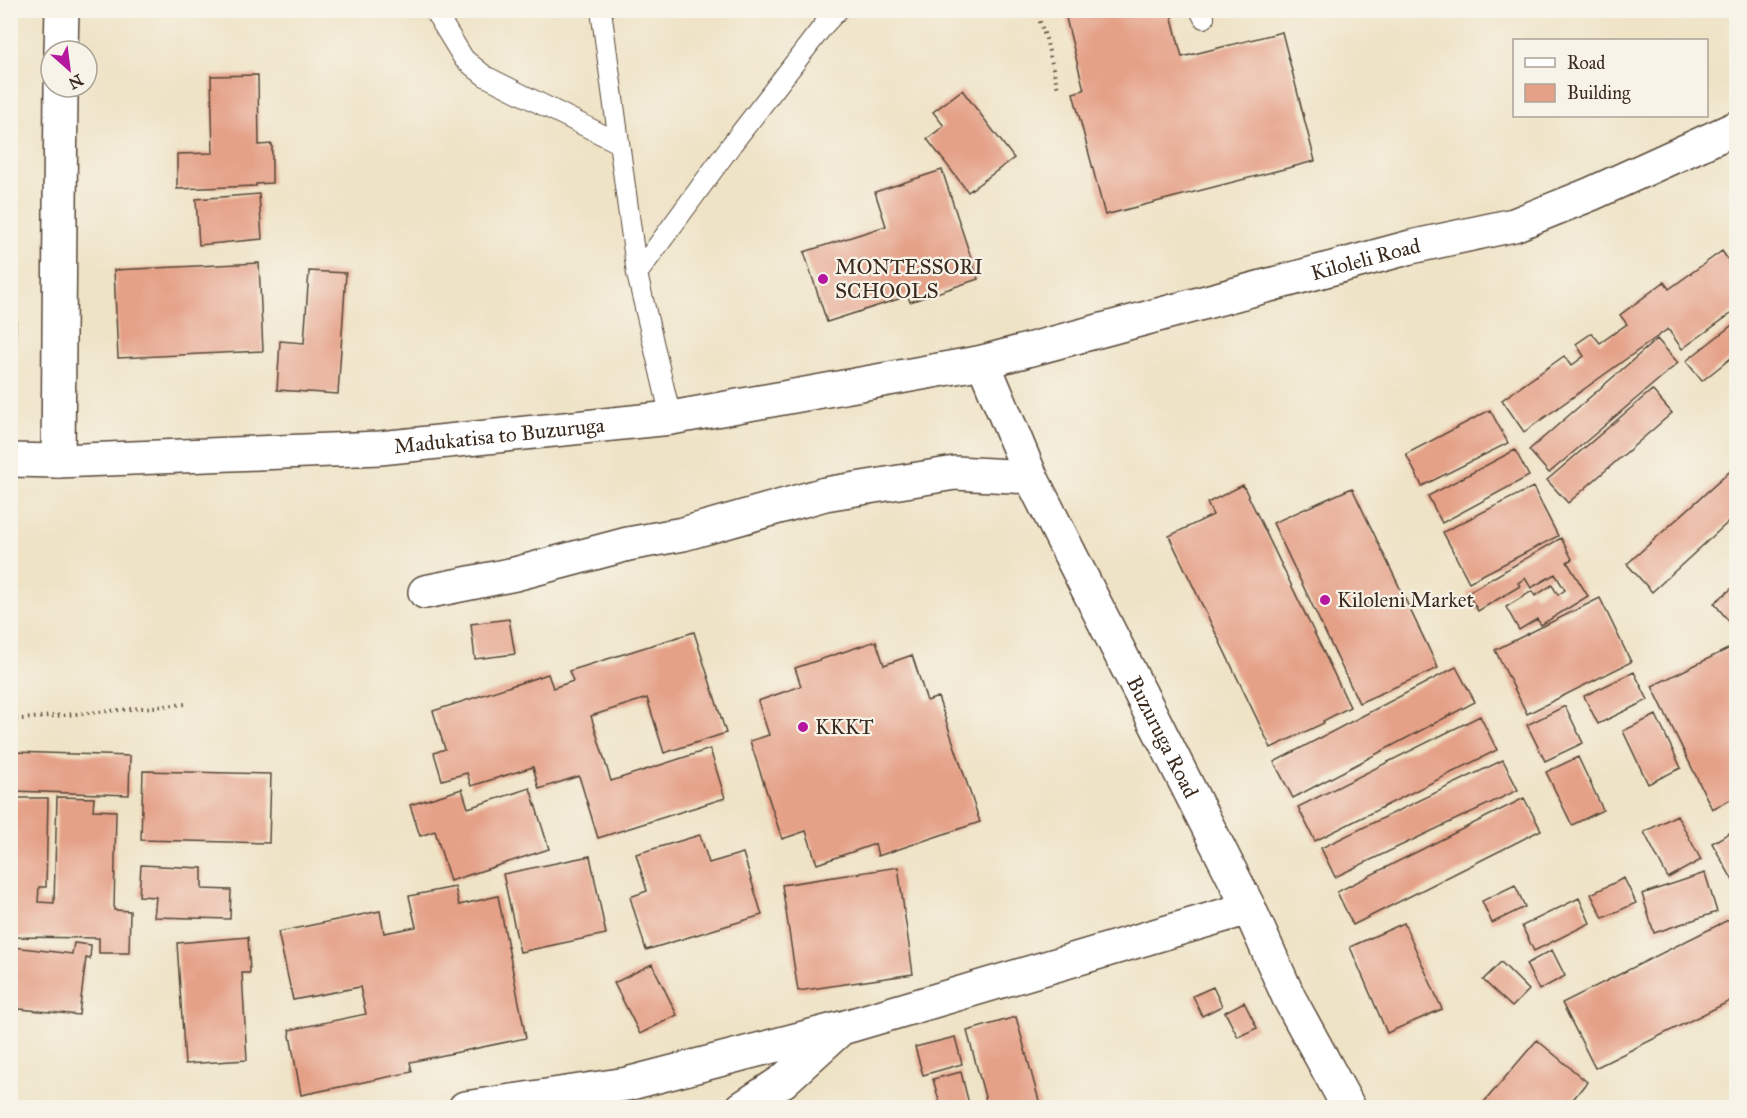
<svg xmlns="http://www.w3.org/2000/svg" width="1747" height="1118" font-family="'IM FELL Great Primer',serif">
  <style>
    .building { fill: #e5a188 }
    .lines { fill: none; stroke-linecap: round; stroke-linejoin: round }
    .service-casing { stroke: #564637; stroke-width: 22 }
    .minor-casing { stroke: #564637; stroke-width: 36 }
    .secondary-casing { stroke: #564637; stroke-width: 36 }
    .path { stroke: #564637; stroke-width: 4; stroke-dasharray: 1.5 4.5; stroke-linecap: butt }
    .service { stroke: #fff; stroke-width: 20 }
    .minor { stroke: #fff; stroke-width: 33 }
    .secondary { stroke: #fff; stroke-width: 33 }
    .poi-dot { fill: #b5179e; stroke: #f7f3e8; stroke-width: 2 }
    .labels { text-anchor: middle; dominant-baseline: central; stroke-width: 4.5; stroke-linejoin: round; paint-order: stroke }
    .street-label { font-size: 21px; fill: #3b2a1e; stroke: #f7f3e8 }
    .poi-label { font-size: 21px; fill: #3b2a1e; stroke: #f7f3e8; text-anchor: start }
  </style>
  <rect width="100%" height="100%" fill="#f7f3e8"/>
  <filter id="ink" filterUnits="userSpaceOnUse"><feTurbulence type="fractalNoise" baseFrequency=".0167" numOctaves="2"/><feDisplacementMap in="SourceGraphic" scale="12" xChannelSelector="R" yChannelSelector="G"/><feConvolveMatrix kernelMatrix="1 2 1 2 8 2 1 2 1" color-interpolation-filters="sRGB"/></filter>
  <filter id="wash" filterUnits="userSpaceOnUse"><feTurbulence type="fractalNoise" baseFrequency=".008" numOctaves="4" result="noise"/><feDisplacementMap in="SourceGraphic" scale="24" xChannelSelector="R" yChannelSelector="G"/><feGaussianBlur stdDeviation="1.35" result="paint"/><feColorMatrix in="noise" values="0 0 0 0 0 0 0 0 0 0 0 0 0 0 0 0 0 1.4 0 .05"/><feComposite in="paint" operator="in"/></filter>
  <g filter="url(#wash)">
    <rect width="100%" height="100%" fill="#efe3c6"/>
    <g id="blocks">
      <path class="building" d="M 1064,10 L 1170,10 L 1182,57 L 1282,32 L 1315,161 L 1105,215 L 1073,93 L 1084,90 Z
        M 258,75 L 259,145 L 272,144 L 272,183 L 256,184 L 256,186 L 177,189 L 177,154 L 213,153 L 211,76 Z
        M 962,90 L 1014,158 L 968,192 L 927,139 L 944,126 L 933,112 Z
        M 942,170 L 978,279 L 910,302 L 908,296 L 827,322 L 804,252 L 886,226 L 875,192 Z
        M 259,194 L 262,239 L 199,245 L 196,199 Z
        M 10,237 L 18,237 L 15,354 L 10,354 Z
        M 1722,251 L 1736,271 L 1736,310 L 1682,349 L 1668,329 L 1524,432 L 1502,400 L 1564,356 L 1571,366 L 1584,356 L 1576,344 L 1592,333 L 1600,343 L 1627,324 L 1620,315 L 1664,282 L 1669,289 Z
        M 259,263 L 263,351 L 118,358 L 114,270 Z
        M 309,271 L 346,273 L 338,394 L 277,390 L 280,341 L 304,343 Z
        M 1736,322 L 1736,354 L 1702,381 L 1686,361 Z
        M 1657,339 L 1678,363 L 1549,473 L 1529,450 Z
        M 1652,390 L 1672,413 L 1568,503 L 1547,480 Z
        M 1490,410 L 1508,443 L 1422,486 L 1406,454 Z
        M 1515,450 L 1529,476 L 1442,523 L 1428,496 Z
        M 1736,466 L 1736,515 L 1652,592 L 1627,564 Z
        M 1243,485 L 1350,707 L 1323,721 L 1324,723 L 1271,748 L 1169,536 L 1213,515 L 1207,503 Z
        M 1533,487 L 1558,536 L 1469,582 L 1443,532 Z
        M 1352,488 L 1438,668 L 1359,703 L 1273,523 Z
        M 1561,538 L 1572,559 L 1567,562 L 1588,596 L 1541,625 L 1537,619 L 1519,630 L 1506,607 L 1532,591 L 1535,596 L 1552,585 L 1558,595 L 1565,590 L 1555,574 L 1531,588 L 1525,578 L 1518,583 L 1520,586 L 1478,611 L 1467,593 Z
        M 1736,585 L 1736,630 L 1714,603 Z
        M 1600,598 L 1631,662 L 1527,714 L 1495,650 Z
        M 509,619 L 515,654 L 475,659 L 471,624 Z
        M 694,632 L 726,733 L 664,753 L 647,698 L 591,716 L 611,781 L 710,749 L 725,798 L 598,838 L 579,776 L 539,789 L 533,767 L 471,786 L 467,773 L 442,780 L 434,753 L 445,749 L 433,711 L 548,674 L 553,688 L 573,681 L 569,671 Z
        M 876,641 L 884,665 L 912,655 L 927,701 L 938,697 L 980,822 L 878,856 L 875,844 L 817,864 L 806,831 L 782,839 L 750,741 L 769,735 L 758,701 L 801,686 L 795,668 Z
        M 1736,645 L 1736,797 L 1712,809 L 1652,686 Z
        M 1456,667 L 1475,702 L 1293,798 L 1274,762 Z
        M 1634,672 L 1648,700 L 1598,724 L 1584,696 Z
        M 1565,706 L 1583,743 L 1545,761 L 1527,725 Z
        M 1656,715 L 1681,768 L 1648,784 L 1623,731 Z
        M 1480,716 L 1497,750 L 1315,841 L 1298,807 Z
        M 15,752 L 130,756 L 129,795 L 14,791 Z
        M 1578,757 L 1603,810 L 1572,825 L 1546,772 Z
        M 1503,760 L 1518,790 L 1335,877 L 1321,848 Z
        M 143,771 L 271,774 L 269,843 L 141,840 Z
        M 530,788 L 549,849 L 450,881 L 435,831 L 420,836 L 410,805 L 462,789 L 468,808 Z
        M 57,797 L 94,798 L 93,810 L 116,811 L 114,910 L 130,911 L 129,953 L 99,953 L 99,938 L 10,937 L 10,798 L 48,798 L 46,887 L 39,887 L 38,902 L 54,903 Z
        M 1524,798 L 1541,830 L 1353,925 L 1337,892 Z
        M 1677,815 L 1701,860 L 1668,878 L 1644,832 Z
        M 1736,829 L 1736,886 L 1712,843 Z
        M 700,835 L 709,863 L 743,853 L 762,915 L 646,950 L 630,897 L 647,891 L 636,854 Z
        M 590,856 L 606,934 L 520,952 L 503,874 Z
        M 141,865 L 202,868 L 202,889 L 231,890 L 230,919 L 154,917 L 156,897 L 139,896 Z
        M 898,867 L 913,974 L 798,991 L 782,885 Z
        M 1705,873 L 1717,912 L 1654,933 L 1642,894 Z
        M 1624,878 L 1636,903 L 1603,918 L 1591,894 Z
        M 1515,885 L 1525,907 L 1492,923 L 1482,901 Z
        M 455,887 L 459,905 L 498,896 L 526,1038 L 410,1062 L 412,1072 L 301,1095 L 289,1030 L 366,1014 L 360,987 L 293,1000 L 278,932 L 380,911 L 384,933 L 416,927 L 409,896 Z
        M 1579,898 L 1590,923 L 1534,951 L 1522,926 Z
        M 1732,918 L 1736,926 L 1736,998 L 1595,1068 L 1562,1003 Z
        M 1404,923 L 1442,1009 L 1387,1033 L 1350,947 Z
        M 248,937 L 250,973 L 242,973 L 247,1060 L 185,1064 L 177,943 Z
        M 74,943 L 91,945 L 90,959 L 86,958 L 79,1015 L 10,1008 L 10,974 L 14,947 L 72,954 Z
        M 1552,950 L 1565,976 L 1539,990 L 1526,964 Z
        M 1501,962 L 1529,990 L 1512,1007 L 1483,980 Z
        M 652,964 L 677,1015 L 640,1034 L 614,983 Z
        M 1213,987 L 1222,1006 L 1202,1016 L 1193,996 Z
        M 1244,1002 L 1257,1028 L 1238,1037 L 1225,1012 Z
        M 1016,1017 L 1041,1108 L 988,1108 L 967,1031 Z
        M 955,1037 L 962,1064 L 923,1075 L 915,1047 Z
        M 1537,1040 L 1587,1082 L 1566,1108 L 1479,1108 Z
        M 961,1072 L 970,1108 L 941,1108 L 933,1079 Z"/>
    </g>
  </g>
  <g filter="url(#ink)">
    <use href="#blocks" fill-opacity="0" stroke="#564637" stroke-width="1.5"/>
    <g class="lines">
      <defs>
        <path id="service" d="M 434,10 L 464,59 L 485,76 L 619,143
          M 601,10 L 637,274 L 671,418
          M 1200,10 L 1204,18
          M 637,274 L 732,144 L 824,25 L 838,10"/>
        <path id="minor" d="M 61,51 L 62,10
          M 58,461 L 61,87
          M 425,592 L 515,574 L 628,544 L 683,534 L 825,494 L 955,473 L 1031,477
          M 465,1108 L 627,1084 L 842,1028 L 1249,908
          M 742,1108 L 783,1081 L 838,1031"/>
        <g id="secondary">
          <path id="s1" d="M 983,362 L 1031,477 L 1249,908 L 1289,998 L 1349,1108"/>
          <path id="s2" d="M 10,460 L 58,461 L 380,448 L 671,418 L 983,362 L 1411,247 L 1514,225 L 1591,194 L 1736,128"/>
        </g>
      </defs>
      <use href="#service" class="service-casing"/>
      <use href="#minor" class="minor-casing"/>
      <use href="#secondary" class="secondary-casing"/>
      <path class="path" d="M 1036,10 L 1046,39 L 1058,89
        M 10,720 L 186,704"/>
      <use href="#service" class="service"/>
      <use href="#minor" class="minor"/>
      <use href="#secondary" class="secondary"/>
    </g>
  </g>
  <g class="poi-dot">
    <circle cx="823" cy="279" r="6"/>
    <circle cx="1325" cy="600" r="6"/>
    <circle cx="803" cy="727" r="6"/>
  </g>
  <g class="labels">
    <g class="street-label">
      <text stroke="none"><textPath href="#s2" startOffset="1376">Kiloleli Road</textPath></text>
      <text stroke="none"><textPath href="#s2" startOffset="490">Madukatisa to Buzuruga</textPath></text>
      <text stroke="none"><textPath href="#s1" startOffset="416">Buzuruga Road</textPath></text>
    </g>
    <g class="poi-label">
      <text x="835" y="267">MONTESSORI<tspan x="835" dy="24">SCHOOLS</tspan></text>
      <text x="1337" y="600">Kiloleni Market</text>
      <text x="815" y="727">KKKT</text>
    </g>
  </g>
  <rect width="1747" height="1118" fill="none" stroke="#f7f3e8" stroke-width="36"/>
  <rect x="1513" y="39" width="195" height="78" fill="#f7f3e8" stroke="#aca397" stroke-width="1.5"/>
  <rect x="1525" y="58" width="30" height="9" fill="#ffffff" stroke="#aca397" stroke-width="1.5"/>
  <text x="1567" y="69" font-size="18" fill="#3b2a1e">Road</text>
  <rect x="1525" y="84" width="30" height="18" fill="#e5a188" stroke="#aca397" stroke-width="1.5"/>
  <text x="1567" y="99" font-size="18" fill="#3b2a1e">Building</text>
  <g transform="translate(69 69) rotate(152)"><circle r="28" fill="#f7f3e8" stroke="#aca397" stroke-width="1.5"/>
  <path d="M0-4.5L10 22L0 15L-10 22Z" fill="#b5179e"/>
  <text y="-9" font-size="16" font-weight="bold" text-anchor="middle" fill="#3b2a1e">N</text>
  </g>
</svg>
